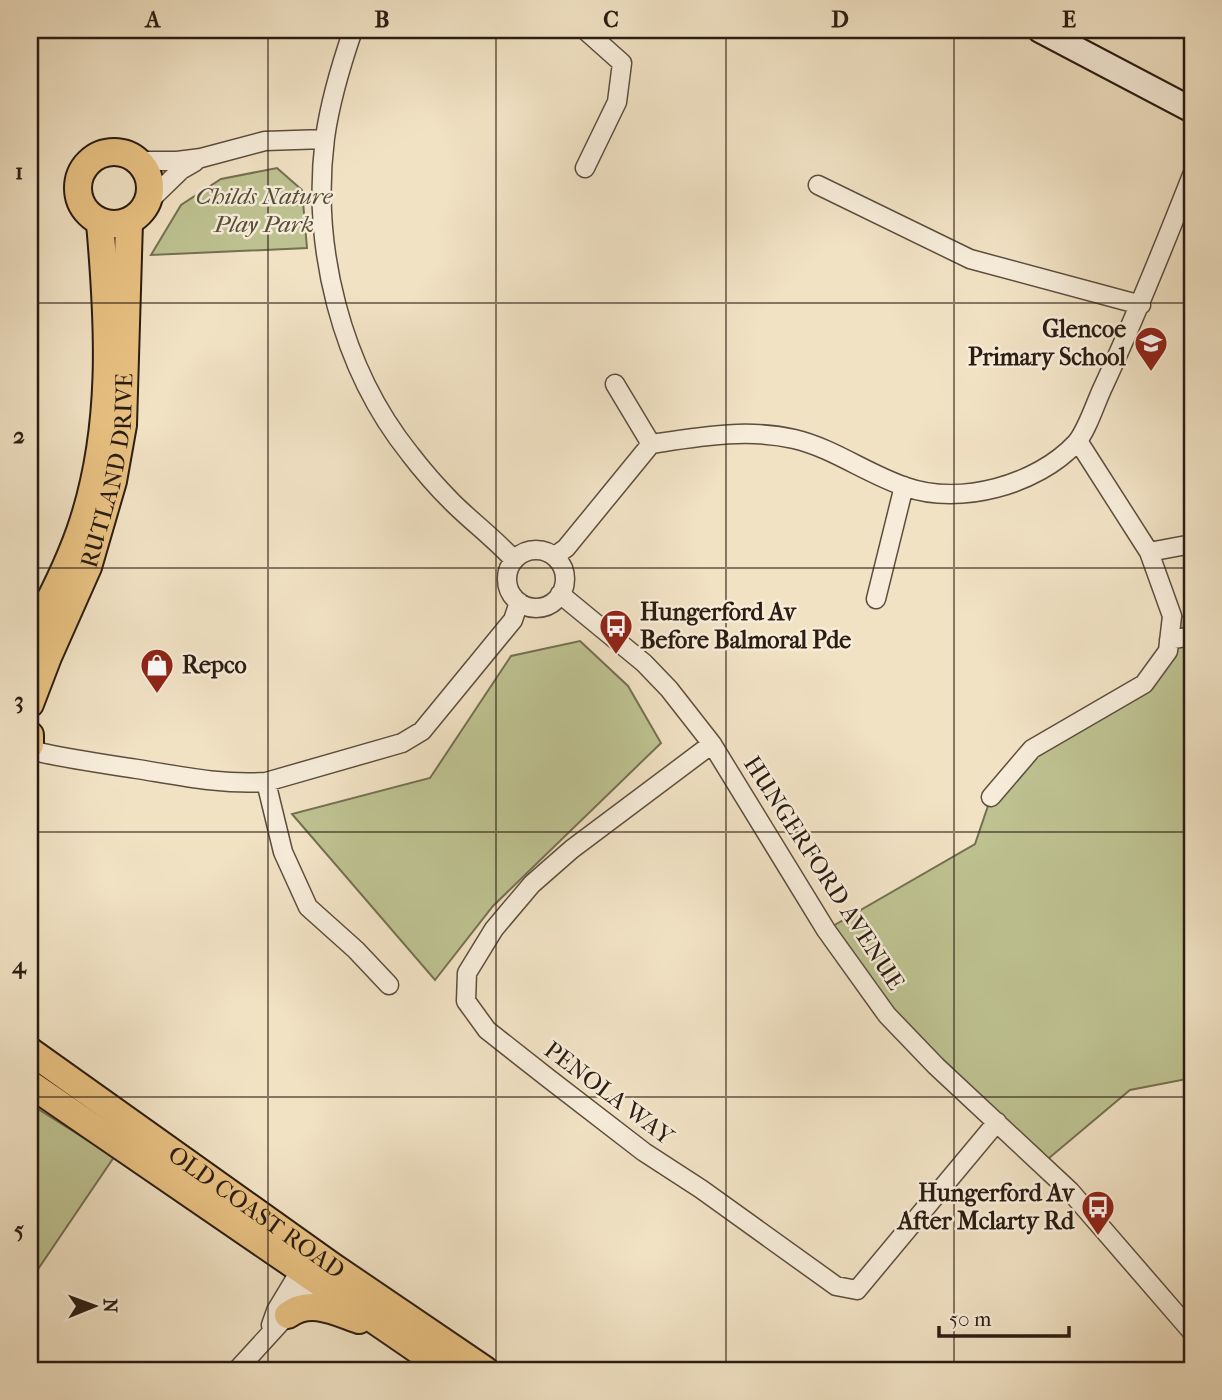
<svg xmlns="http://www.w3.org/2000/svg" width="1222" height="1400" font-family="'IM FELL French Canon',serif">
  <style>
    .green { fill: #bec291; stroke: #747052; stroke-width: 2 }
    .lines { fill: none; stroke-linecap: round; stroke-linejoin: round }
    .street-casing { stroke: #5c4e3e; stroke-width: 21 }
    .secondary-casing { stroke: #2b1d12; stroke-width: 28 }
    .primary-casing { stroke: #2b1d12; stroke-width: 30 }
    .street { stroke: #f6ecd9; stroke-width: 18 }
    .secondary { stroke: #f6ecd9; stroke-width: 24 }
    .primary { stroke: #e8c182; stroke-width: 26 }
    .grid { fill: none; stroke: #2b1d12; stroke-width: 2; stroke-opacity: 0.55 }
    .labels { text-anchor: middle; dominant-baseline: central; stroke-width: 5; stroke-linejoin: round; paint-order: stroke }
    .park-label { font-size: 24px; font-style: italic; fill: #574f38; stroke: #f6ecd9 }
    .poi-label { font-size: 24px; font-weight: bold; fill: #2b1d12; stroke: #f6ecd9; text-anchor: end }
    .street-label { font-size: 24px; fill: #2b1d12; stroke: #f6ecd9 }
    .neatline { fill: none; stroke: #2b1d12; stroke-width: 2.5 }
    .grid-label { font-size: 23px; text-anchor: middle; font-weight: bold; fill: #2b1d12 }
  </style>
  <rect width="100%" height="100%" fill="#f1e2c4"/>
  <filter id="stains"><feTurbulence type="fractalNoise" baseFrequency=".00286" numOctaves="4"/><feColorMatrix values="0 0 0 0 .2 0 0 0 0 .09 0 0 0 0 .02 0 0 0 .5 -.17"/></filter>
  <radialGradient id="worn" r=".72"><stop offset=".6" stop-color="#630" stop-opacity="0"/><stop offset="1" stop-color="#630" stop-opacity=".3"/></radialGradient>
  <path class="green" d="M 277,168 L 302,190 L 307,248 L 151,255 L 181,205 L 221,179 Z
    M 1172,616 L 1192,617 L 1192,1078 L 1130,1090 L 1042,1164 L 936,1066 L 826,930 L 975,844 L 991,797 L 1032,749 L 1144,684 L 1168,651 Z
    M 580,641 L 628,686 L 661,743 L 493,906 L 435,980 L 292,814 L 430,778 L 511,656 Z
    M 30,1104 L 114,1157 L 30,1281 Z"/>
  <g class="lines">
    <defs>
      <path id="street" d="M 353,30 C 341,65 330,101 325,138 C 311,247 341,368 410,454 C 423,471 437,487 452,502 C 472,522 495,539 514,560
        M 139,161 L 177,161 L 201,158 L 265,141 L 325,139
        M 585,168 L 617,102 L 622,63 L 585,30
        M 818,185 L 970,259 L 1141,305
        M 149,201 L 181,170 L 195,162
        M 615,384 L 651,444
        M507 579a29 29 0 1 1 58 0a29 29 0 1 1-58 0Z
        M 1149,552 L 1192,544
        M 555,556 L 566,548 L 651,444 C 698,437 747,428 794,439 C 833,448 867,474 906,487 C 960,506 1037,485 1076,443 C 1087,431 1096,401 1104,385 C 1136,316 1164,246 1192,175
        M 560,594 L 644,663 L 669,689 L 712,744 L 826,930 L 887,1015 L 936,1066 L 1070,1191 L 1192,1332
        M 876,599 L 904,486
        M 1169,640 L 1192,636
        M 712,744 L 572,849 L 532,884 L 494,929 L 467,973 L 466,1001 L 487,1030 L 548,1078 L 644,1152 L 701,1189 L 836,1286 L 857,1290 L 997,1122
        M 30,750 C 65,759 101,763 137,769 C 180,776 222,785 266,782 L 402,743 L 422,731 L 513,620 L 519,602
        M 266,782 L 283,852 L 308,907 L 356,950 L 389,985
        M 991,797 L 1032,749 L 1144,684 L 1168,651 L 1172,616 L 1149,552 L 1078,441
        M 271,1325 L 276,1311 L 306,1261
        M 237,1370 L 324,1275"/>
      <path id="secondary" d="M 1040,30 L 1192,110"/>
      <g id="primary">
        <circle cx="114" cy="188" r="36"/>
        <path d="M 30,637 C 49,603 67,568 80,531 C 115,431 109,325 100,223"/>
        <path id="s1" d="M 30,704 L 48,657 L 88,567 L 113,481 L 123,425 L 129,222"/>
        <path d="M 30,735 L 30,745"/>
        <path id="s2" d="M 30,1051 L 332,1266 L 485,1370"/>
        <path d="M 30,1084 L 447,1370"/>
        <path d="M 288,1315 C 310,1298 336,1312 359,1320"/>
      </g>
    </defs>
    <use href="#street" class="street-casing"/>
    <use href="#secondary" class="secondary-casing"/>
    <use href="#primary" class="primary-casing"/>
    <use href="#street" class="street"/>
    <use href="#secondary" class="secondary"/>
    <use href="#primary" class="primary"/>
  </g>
  <path class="grid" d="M 268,30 L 268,1370M 496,30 L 496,1370M 726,30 L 726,1370M 954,30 L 954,1370M 30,303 L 1192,303M 30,568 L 1192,568M 30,832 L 1192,832M 30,1097 L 1192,1097"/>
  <defs>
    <symbol id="school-pin" viewBox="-11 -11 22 30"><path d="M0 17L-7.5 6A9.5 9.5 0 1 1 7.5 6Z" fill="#8f2418" stroke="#f6ecd9"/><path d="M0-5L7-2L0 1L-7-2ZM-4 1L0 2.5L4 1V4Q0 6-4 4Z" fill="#fff"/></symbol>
    <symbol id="bus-pin" viewBox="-11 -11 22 30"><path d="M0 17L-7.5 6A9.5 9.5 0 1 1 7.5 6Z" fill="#8f2418" stroke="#f6ecd9"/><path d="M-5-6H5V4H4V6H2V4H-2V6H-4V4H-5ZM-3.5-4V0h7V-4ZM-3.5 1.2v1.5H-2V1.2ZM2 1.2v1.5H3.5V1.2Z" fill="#fff"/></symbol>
    <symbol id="shop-pin" viewBox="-11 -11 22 30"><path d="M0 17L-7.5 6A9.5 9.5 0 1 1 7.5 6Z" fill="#8f2418" stroke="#f6ecd9"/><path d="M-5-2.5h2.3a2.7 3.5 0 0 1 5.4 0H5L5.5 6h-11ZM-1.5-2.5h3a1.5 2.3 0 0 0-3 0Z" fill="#fff"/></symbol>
  </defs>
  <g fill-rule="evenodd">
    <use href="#school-pin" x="1132" y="324" width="38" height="52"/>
    <use href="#bus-pin" x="597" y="607" width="38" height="52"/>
    <use href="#shop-pin" x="138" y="646" width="38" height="52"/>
    <use href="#bus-pin" x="1079" y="1188" width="38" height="52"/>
  </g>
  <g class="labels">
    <g class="park-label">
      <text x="264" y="196">Childs Nature<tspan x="264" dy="28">Play Park</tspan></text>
    </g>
    <g class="poi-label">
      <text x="1126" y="329">Glencoe<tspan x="1126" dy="28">Primary School</tspan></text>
      <text x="640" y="612" text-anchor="start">Hungerford Av<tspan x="640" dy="28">Before Balmoral Pde</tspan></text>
      <text x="182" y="665" text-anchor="start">Repco</text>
      <text x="1074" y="1193">Hungerford Av<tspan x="1074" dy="28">After Mclarty Rd</tspan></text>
    </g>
    <g class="street-label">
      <text stroke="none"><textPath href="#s1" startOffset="248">RUTLAND DRIVE</textPath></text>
      <text transform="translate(824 873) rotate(57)">HUNGERFORD AVENUE</text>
      <text transform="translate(609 1093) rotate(37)">PENOLA WAY</text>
      <text stroke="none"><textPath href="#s2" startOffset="278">OLD COAST ROAD</textPath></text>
    </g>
  </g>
  <rect width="1222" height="1400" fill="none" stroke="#f1e2c4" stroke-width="77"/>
  <g transform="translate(94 1306) rotate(89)" stroke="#f6ecd9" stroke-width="5" paint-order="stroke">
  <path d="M0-5L12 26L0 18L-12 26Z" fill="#2b1d12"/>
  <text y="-10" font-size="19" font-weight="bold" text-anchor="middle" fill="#2b1d12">N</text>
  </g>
  <path d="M939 1326v10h130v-10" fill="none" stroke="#2b1d12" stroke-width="3.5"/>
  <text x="949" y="1326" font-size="21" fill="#2b1d12" stroke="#f6ecd9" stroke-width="5" paint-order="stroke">50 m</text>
  <rect x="38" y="38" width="1146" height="1324" class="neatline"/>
  <g class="grid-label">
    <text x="153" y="27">A</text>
    <text x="382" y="27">B</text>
    <text x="611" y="27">C</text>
    <text x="840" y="27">D</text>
    <text x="1069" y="27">E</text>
    <text x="19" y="179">1</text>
    <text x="19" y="443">2</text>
    <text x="19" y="708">3</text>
    <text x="19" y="973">4</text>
    <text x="19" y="1237">5</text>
  </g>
  <rect width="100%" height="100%" filter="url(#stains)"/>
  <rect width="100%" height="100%" fill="url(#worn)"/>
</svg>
